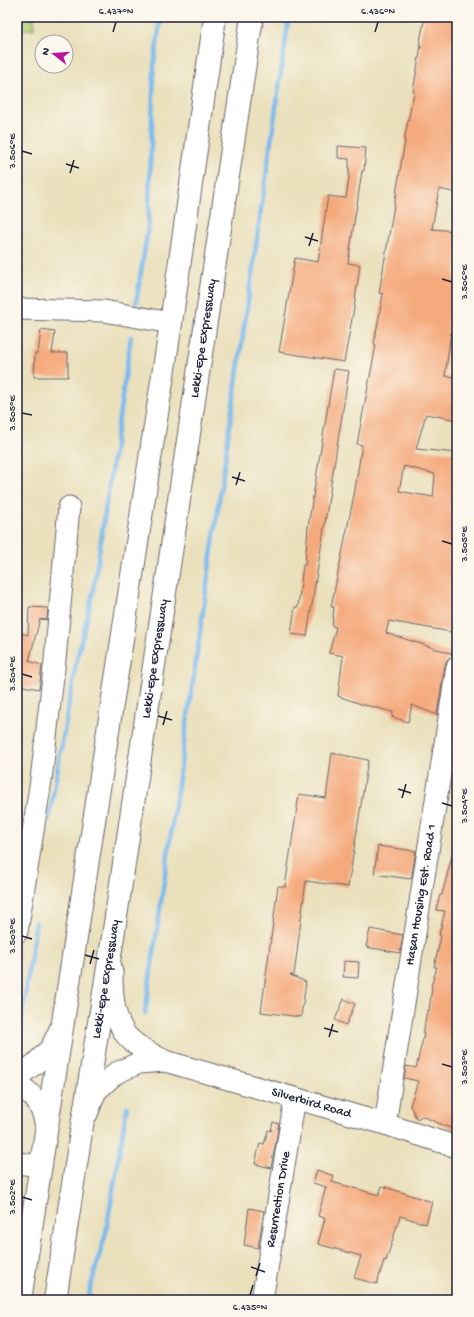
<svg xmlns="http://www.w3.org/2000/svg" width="474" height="1317" font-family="'Gochi Hand',sans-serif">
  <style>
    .green { fill: #accb72; stroke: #677656 }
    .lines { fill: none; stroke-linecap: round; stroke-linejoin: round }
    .stream { stroke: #7bbaee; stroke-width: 4.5 }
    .building { fill: #f5aa7d; fill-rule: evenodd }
    .minor-casing { stroke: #686468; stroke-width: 23 }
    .highway-casing { stroke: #686468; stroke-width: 24 }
    .minor { stroke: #fff; stroke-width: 21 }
    .highway { stroke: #fff; stroke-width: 22 }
    .ticks { fill: none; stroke: #22223b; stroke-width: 1.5 }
    .labels { text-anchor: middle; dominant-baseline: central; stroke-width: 3; stroke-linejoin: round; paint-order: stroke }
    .street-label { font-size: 13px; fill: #22223b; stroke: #fbf7ec }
    .neatline { fill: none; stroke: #22223b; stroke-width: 1.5 }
    .ticks-label { font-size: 10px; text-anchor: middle; fill: #22223b }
  </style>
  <rect width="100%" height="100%" fill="#fbf7ec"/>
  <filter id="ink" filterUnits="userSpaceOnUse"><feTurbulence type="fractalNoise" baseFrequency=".025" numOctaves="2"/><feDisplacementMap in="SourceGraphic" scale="8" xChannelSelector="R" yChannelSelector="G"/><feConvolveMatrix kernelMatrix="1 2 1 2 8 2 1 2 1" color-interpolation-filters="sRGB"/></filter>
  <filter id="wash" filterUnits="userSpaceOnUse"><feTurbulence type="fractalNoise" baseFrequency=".012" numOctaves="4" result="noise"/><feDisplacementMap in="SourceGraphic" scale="16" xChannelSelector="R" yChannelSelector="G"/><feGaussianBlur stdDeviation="0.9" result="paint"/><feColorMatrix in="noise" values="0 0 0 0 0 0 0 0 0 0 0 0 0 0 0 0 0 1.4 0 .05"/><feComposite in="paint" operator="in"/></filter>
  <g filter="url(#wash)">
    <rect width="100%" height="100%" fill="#eae0bc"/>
    <path class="green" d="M 17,17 L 34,17 L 34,29 L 17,30 Z"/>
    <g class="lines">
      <path class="stream" d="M 136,303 L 148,228 L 154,65 L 161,17
        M 49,818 L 76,663 L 93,593 L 131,337
        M 145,1013 L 289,17
        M 17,1049 L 36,922
        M 89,1300 L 90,1289 L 106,1232 L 127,1107"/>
    </g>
    <g id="blocks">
      <path class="building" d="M 425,17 L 457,17 L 457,193 L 439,189 L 432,229 L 457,231 L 457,255 L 454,282 L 457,283 L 457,334 L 451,333 L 445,376 L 457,377 L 457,420 L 426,414 L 416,449 L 457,453 L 457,633 L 389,621 L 386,633 L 453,654 L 453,656 L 447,660 L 445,665 L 437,715 L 412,705 L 408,722 L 392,717 L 393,712 L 361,704 L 338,696 L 343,656 L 329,653 L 336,627 L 332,626 L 334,607 L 331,607 L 354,495 L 362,445 L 357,444 L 376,345 L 374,344 L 383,294 L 379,293 L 405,141 L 404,141 L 414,92 L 413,91 L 421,46 L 419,46 ZM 404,466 L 435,474 L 433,497 L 399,491 Z
        M 338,146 L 366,148 L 364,171 L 362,171 L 348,263 L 360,265 L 354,308 L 344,362 L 279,352 L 295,258 L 318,262 L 328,196 L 346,198 L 349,178 L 349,159 L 338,158 Z
        M 41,330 L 55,332 L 52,353 L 68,353 L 68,377 L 34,377 L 35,353 L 38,353 Z
        M 334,369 L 349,371 L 307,636 L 291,634 L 295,607 L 298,607 L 303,565 L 305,565 L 308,527 Z
        M 29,607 L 48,608 L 47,620 L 40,619 L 29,661 L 42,665 L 39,689 L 23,686 L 21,692 L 17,691 L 17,632 L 28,635 Z
        M 332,753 L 368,760 L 348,887 L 306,881 L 294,975 L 290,975 L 306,982 L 301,1017 L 261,1012 L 278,886 L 285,887 L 299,794 L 326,798 Z
        M 378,846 L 416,851 L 411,879 L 374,874 Z
        M 453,852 L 457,852 L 457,1131 L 422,1116 L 417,1119 L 410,1106 L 418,1081 L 404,1078 L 406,1066 L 416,1068 L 424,1034 L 423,1034 L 427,1010 L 429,1011 L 432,987 L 431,987 L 437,967 L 434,967 L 441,936 L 439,935 L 445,911 L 436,910 L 440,895 L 442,895 Z
        M 370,929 L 403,935 L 400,953 L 366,947 Z
        M 344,961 L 359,962 L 358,978 L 343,977 Z
        M 344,999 L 355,1004 L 346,1025 L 335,1020 Z
        M 273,1122 L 279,1124 L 271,1168 L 255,1164 L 260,1143 L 264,1144 L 268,1130 L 271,1131 Z
        M 317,1170 L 334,1176 L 332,1182 L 379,1195 L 382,1186 L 432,1202 L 426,1224 L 400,1216 L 386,1261 L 384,1260 L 377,1284 L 354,1278 L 361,1256 L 318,1244 L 325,1218 L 318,1216 L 326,1187 L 313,1183 Z
        M 249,1208 L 264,1211 L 258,1248 L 244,1245 Z"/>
    </g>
  </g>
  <g filter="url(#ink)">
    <use href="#blocks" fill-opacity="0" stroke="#686468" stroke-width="1"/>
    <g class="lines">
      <defs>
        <g id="minor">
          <path d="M 17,309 L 104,311 L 171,323"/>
          <path d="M 17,932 L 41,780 L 55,660 L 69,507"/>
          <path id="s1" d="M 112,972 C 112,993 113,1017 126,1035 C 135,1046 153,1055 165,1061 L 385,1124 L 457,1147"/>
          <path d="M 17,1077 L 35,1064 L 51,1048 L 61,1027"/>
          <path d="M 17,1084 C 35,1094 43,1108 46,1127"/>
          <path d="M 87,1114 L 96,1091 L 116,1073 L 139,1063 L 165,1061"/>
          <path id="s2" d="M 385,1124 L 457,667"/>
          <path d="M 17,1163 L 41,1166"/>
          <path id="s3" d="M 262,1300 L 295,1098"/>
        </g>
        <g id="highway">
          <path d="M 20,1300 L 171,323 L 215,17"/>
          <path id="s4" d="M 55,1300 L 82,1126 L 112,943 L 252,17"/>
        </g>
      </defs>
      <use href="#minor" class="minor-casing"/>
      <use href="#highway" class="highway-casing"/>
      <use href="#minor" class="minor"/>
      <use href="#highway" class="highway"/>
    </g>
  </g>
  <path class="ticks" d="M 113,32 L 116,22M 375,32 L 378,22M 22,151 L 32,154M 66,164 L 79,168M 70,173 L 74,160M 305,237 L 318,241M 309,246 L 313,233M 442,279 L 452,282M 22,413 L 32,415M 232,477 L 245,481M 236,485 L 240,472M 442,541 L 452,544M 22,674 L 32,677M 158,716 L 172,720M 163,725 L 167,711M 398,789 L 411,793M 402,798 L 406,784M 442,803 L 452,806M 22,936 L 32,939M 85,955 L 99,959M 90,964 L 94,950M 324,1028 L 338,1032M 329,1037 L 333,1024M 442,1064 L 452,1067M 22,1197 L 32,1200M 251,1267 L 265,1272M 256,1276 L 260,1263M 250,1295 L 253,1285"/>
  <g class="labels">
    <g class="street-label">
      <text stroke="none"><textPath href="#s4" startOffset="973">Lekki-Epe Expressway</textPath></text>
      <text stroke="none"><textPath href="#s4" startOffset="649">Lekki-Epe Expressway</textPath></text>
      <text stroke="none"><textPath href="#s2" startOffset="232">Hasan Housing Est. Road 1</textPath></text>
      <text stroke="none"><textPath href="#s4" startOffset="325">Lekki-Epe Expressway</textPath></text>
      <text stroke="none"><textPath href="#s1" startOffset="265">Silverbird Road</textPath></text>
      <text stroke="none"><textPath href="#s3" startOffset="102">Resurrection Drive</textPath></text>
    </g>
  </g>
  <rect width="474" height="1317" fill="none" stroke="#fbf7ec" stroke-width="44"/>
  <g transform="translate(54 54) rotate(287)"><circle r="19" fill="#fbf7ec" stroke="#a4a2a5"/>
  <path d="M0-3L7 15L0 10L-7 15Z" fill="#b5179e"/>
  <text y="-6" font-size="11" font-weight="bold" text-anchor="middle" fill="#22223b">N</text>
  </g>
  <rect x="22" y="22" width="430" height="1273" class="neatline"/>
  <g class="ticks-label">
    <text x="116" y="14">6.437°N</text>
    <text x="378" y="14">6.436°N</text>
    <text transform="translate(11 151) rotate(-90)" y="4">3.506°E</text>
    <text transform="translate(463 282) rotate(-90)" y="4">3.506°E</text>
    <text transform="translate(11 413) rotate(-90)" y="4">3.505°E</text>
    <text transform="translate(463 544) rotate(-90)" y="4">3.505°E</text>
    <text transform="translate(11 674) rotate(-90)" y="4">3.504°E</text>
    <text transform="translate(463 806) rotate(-90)" y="4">3.504°E</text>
    <text transform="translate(11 936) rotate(-90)" y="4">3.503°E</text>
    <text transform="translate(463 1067) rotate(-90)" y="4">3.503°E</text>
    <text transform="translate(11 1197) rotate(-90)" y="4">3.502°E</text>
    <text x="250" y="1310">6.435°N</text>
  </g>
</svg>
